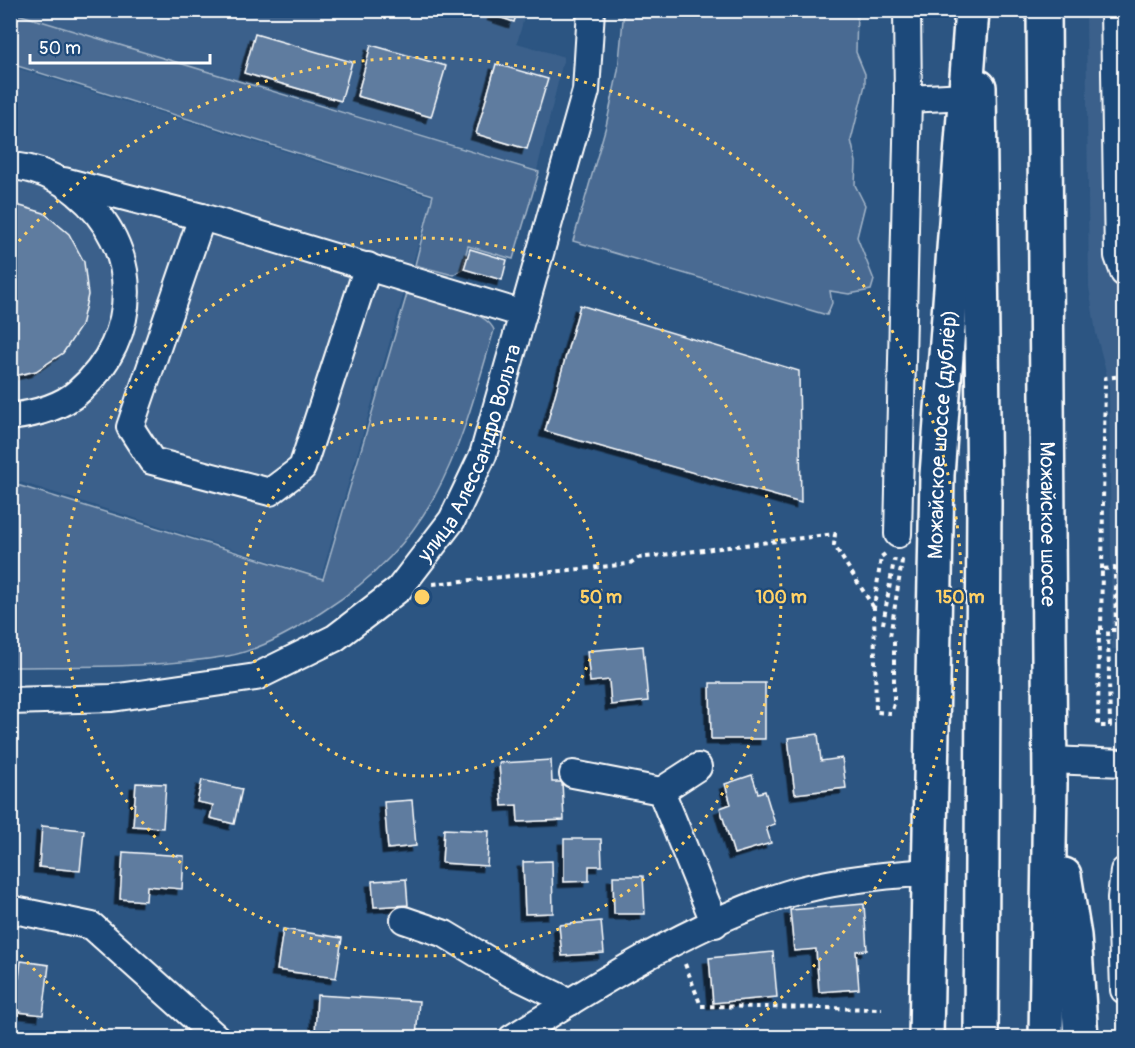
<svg xmlns="http://www.w3.org/2000/svg" width="1135" height="1048" font-family="Pangolin,sans-serif">
  <style>
    .built { fill: #3b618b }
    .green { fill: #486b92; stroke: #a4b5c8; stroke-width: 1.5 }
    .building { fill: #5e7c9f; stroke: #fff; stroke-width: 1.5; filter: url(#shadow) }
    .lines { fill: none; stroke-linecap: round; stroke-linejoin: round }
    .minor-casing { stroke: #fff; stroke-width: 30 }
    .major-casing { stroke: #fff; stroke-width: 38 }
    .highway-casing { stroke: #fff; stroke-width: 38 }
    .path { stroke: #fff; stroke-width: 4; stroke-dasharray: 4.5 4.5; stroke-linecap: butt }
    .minor { stroke: #1f4a7a; stroke-width: 26 }
    .major { stroke: #1f4a7a; stroke-width: 33 }
    .highway { stroke: #1f4a7a; stroke-width: 33 }
    .ring { fill: none; stroke: #ffd166; stroke-width: 3; stroke-dasharray: 3 6 }
    .labels { text-anchor: middle; dominant-baseline: central; stroke-width: 4.5; stroke-linejoin: round; paint-order: stroke }
    .street-label { font-size: 21px; fill: #fff; stroke: #1f4a7a }
    .centre { fill: #ffd166; stroke: #1f4a7a; stroke-width: 3 }
    .ring-label { font-size: 18px; text-anchor: middle; font-weight: bold; fill: #ffd166; stroke: #1f4a7a; stroke-width: 4.5; stroke-linejoin: round; paint-order: stroke }
  </style>
  <defs>
    <filter id="shadow"><feDropShadow dx="-5.5" dy="5.5" stdDeviation="0" flood-color="#0009"/></filter>
  </defs>
  <rect width="100%" height="100%" fill="#2c5582"/>
  <filter id="ink" filterUnits="userSpaceOnUse"><feTurbulence type="fractalNoise" baseFrequency=".0167" numOctaves="2"/><feDisplacementMap in="SourceGraphic" scale="12" xChannelSelector="R" yChannelSelector="G"/><feConvolveMatrix kernelMatrix="1 2 1 2 8 2 1 2 1" color-interpolation-filters="sRGB"/></filter>
  <g filter="url(#ink)">
    <path class="built" d="M 11,11 L 526,11 L 517,43 L 564,57 L 537,170 Z
      M 1086,11 L 1124,11 L 1124,649 L 1112,649 L 1109,383 L 1096,333 L 1089,287 Z
      M 10,66 L 432,197 L 321,577 L 11,479 Z"/>
    <path class="green" d="M 624,10 L 857,11 L 856,52 L 865,74 L 865,85 L 851,140 L 856,162 L 855,185 L 865,205 L 857,237 L 874,280 L 871,290 L 849,294 L 830,291 L 832,303 L 827,315 L 573,241 L 606,126 L 618,71 Z
      M 11,12 L 539,172 L 513,259 L 468,246 L 462,269 L 453,275 L 415,265 L 433,195 L 11,64 Z
      M 407,294 C 428,300 486,309 494,330 C 458,454 438,538 322,612 C 295,630 261,650 228,656 C 157,668 82,666 11,667 L 10,507 L 17,485 L 323,579 Z"/>
    <path class="building" d="M 494,10 L 518,10 L 514,22 L 493,15 Z
      M 255,34 L 352,62 L 341,101 L 244,73 Z
      M 371,45 L 446,66 L 431,117 L 357,96 Z
      M 496,64 L 548,79 L 527,149 L 476,134 Z
      M 10,203 L 44,213 L 69,234 L 84,262 L 88,295 L 81,326 L 63,353 L 36,371 L 10,377 Z
      M 470,249 L 507,260 L 502,280 L 464,269 Z
      M 580,305 L 799,371 L 801,503 L 545,431 Z
      M 643,646 L 648,701 L 611,705 L 609,680 L 590,682 L 587,651 Z
      M 710,683 L 765,683 L 765,739 L 711,739 Z
      M 818,734 L 821,761 L 842,758 L 846,788 L 795,794 L 788,738 Z
      M 551,760 L 552,782 L 562,782 L 564,820 L 518,822 L 517,805 L 502,806 L 499,763 Z
      M 752,775 L 758,793 L 765,791 L 775,824 L 766,827 L 771,843 L 734,854 L 720,808 L 731,804 L 725,784 Z
      M 202,780 L 242,789 L 234,824 L 210,818 L 213,805 L 197,802 Z
      M 136,783 L 166,784 L 163,828 L 133,826 Z
      M 412,800 L 416,846 L 388,849 L 384,802 Z
      M 42,826 L 84,830 L 80,871 L 39,867 Z
      M 444,829 L 489,831 L 487,866 L 442,863 Z
      M 564,839 L 601,839 L 602,866 L 589,866 L 589,881 L 564,882 Z
      M 123,852 L 184,856 L 182,889 L 147,886 L 146,901 L 120,899 Z
      M 552,861 L 553,913 L 525,914 L 523,862 Z
      M 613,876 L 643,876 L 645,914 L 614,914 Z
      M 406,879 L 408,905 L 374,907 L 372,881 Z
      M 864,904 L 867,950 L 856,951 L 859,989 L 819,992 L 816,949 L 794,951 L 790,910 Z
      M 601,921 L 604,953 L 562,956 L 559,925 Z
      M 283,929 L 342,938 L 336,978 L 277,970 Z
      M 773,952 L 777,997 L 713,1003 L 709,958 Z
      M 21,961 L 49,965 L 43,1015 L 10,1011 L 10,977 L 19,978 Z
      M 317,995 L 419,1001 L 416,1038 L 315,1036 Z"/>
    <g class="lines">
      <defs>
        <g id="minor">
          <path d="M 1114,10 L 1118,256 L 1124,273"/>
          <path d="M 908,99 L 966,96"/>
          <path d="M 10,166 C 34,167 59,178 77,193 C 142,246 142,337 78,392 C 60,408 34,414 10,417"/>
          <path d="M 64,181 L 202,217 L 523,314"/>
          <path d="M 202,217 L 130,427 L 152,461 L 270,492 L 302,468 L 368,266"/>
          <path d="M 898,534 L 908,99 L 907,10"/>
          <path id="s1" d="M 10,701 L 112,698 L 256,677 L 335,638 L 399,589 L 452,520 L 483,455 L 586,91 L 591,10"/>
          <path d="M 1050,760 L 1124,763"/>
          <path d="M 573,774 L 661,791 L 715,924"/>
          <path d="M 661,791 L 698,767"/>
          <path d="M 1124,871 L 1121,898 L 1124,990"/>
          <path d="M 10,909 L 92,926 L 217,1038"/>
          <path d="M 404,920 L 445,934 L 510,973 L 570,1002"/>
          <path d="M 512,1038 C 593,987 695,922 787,894 C 831,880 885,875 931,872"/>
        </g>
        <path id="major" d="M 979,87 L 984,503 L 981,1038"/>
        <g id="highway">
          <path id="s2" d="M 1044,10 L 1050,784 L 1046,1038"/>
          <path d="M 1064,875 L 1074,936 L 1081,1038"/>
          <path id="s3" d="M 926,1038 L 937,475 L 972,10"/>
        </g>
      </defs>
      <use href="#minor" class="minor-casing"/>
      <use href="#major" class="major-casing"/>
      <use href="#highway" class="highway-casing"/>
      <path class="path" d="M 885,554 L 881,557 L 874,608 L 876,712 L 891,713 L 894,704 L 894,637
        M 1102,569 L 1105,378 L 1124,376
        M 433,584 L 629,564 L 638,558 L 835,534 L 834,545 L 874,608
        M 883,624 L 894,560 L 902,561 L 890,637
        M 1099,630 L 1098,726 L 1110,726 L 1108,630 L 1116,630 L 1115,582
        M 1101,630 L 1102,569 L 1115,568 L 1115,582 L 1124,581
        M 685,964 L 701,1006 L 882,1009"/>
      <use href="#minor" class="minor"/>
      <use href="#major" class="major"/>
      <use href="#highway" class="highway"/>
    </g>
  </g>
  <g class="ring">
    <circle cx="422" cy="597" r="179"/>
    <circle cx="422" cy="597" r="359"/>
    <path d="M110 1035A538 538 0 0 1 13 946M13 248A538 538 0 1 1 734 1035"/>
  </g>
  <g class="labels">
    <g class="street-label">
      <text stroke="none"><textPath href="#s3" startOffset="604">Можайское шоссе (дублёр)</textPath></text>
      <text stroke="none"><textPath href="#s1" startOffset="572">улица Алессандро Вольта</textPath></text>
      <text stroke="none"><textPath href="#s2" startOffset="514">Можайское шоссе</textPath></text>
    </g>
  </g>
  <circle cx="422" cy="597" r="9" class="centre"/>
  <g class="ring-label">
    <text x="601" y="603">50 m</text>
    <text x="781" y="603">100 m</text>
    <text x="960" y="603">150 m</text>
  </g>
  <rect width="1135" height="1048" fill="none" stroke="#1f4a7a" stroke-width="36"/>
  <rect x="18" y="18" width="1099" height="1012" fill="none" stroke="#fff" stroke-width="2" filter="url(#ink)"/>
  <path d="M30 54v9h180v-9" fill="none" stroke="#ffffff" stroke-width="3"/>
  <text x="39" y="54" font-size="18" fill="#ffffff" stroke="#1f4a7a" stroke-width="4.5" paint-order="stroke">50 m</text>
</svg>
